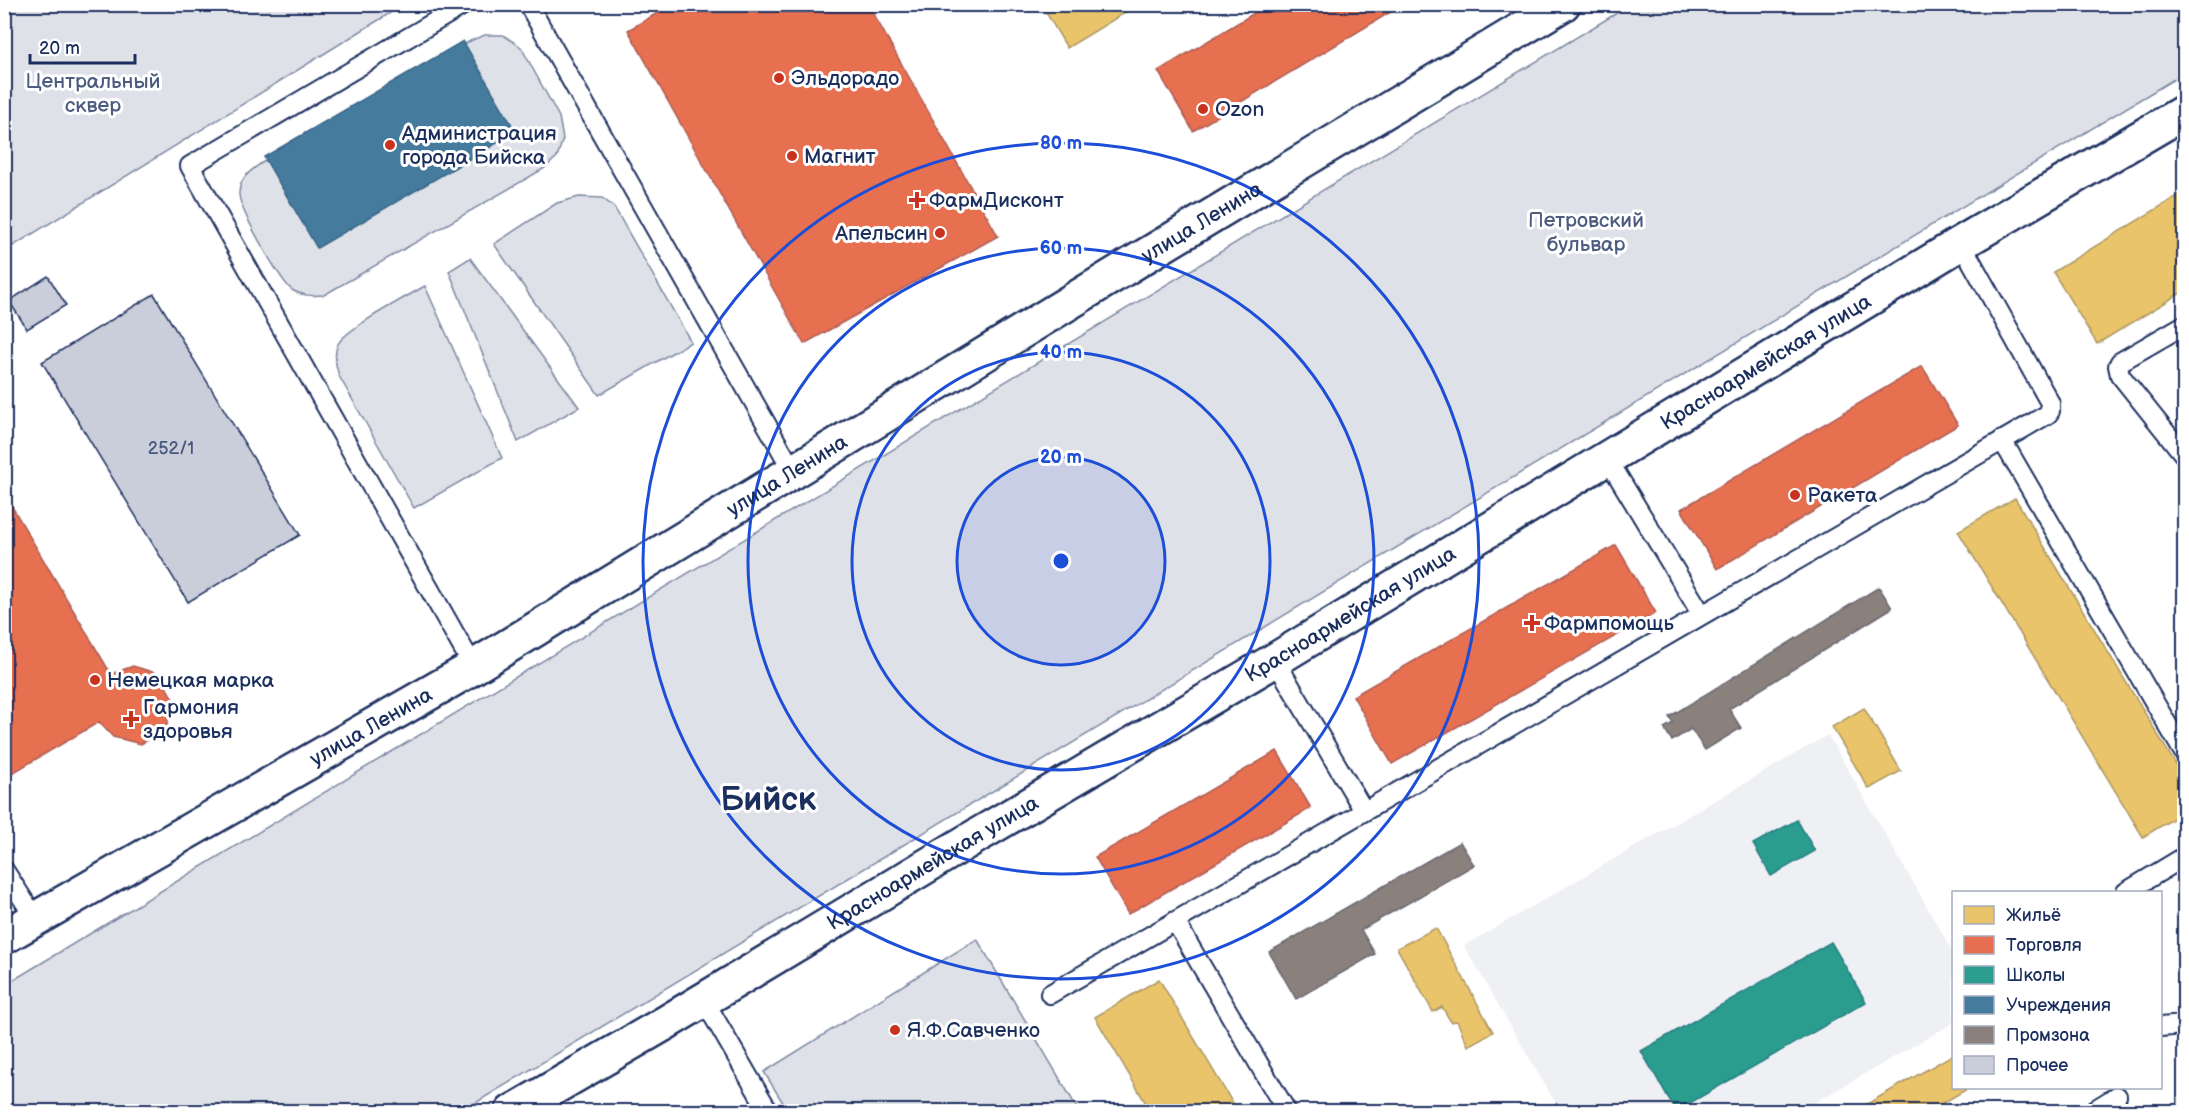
<svg xmlns="http://www.w3.org/2000/svg" width="2189" height="1116" font-family="'Balsamiq Sans',sans-serif">
  <style>
    .built { fill: #eff0f4 }
    .green { fill: #dee1e7; stroke: #7c88a2; stroke-width: 1.5 }
    .homes { fill: #e9c46a; stroke: #ab9766; stroke-width: 1.5 }
    .shops { fill: #e76f51; stroke: #aa5c55; stroke-width: 1.5 }
    .schools { fill: #2a9d8f; stroke: #267c80; stroke-width: 1.5 }
    .public { fill: #457b9d; stroke: #38648a; stroke-width: 1.5 }
    .industry { fill: #8a817c; stroke: #696873; stroke-width: 1.5 }
    .building { fill: #caceda; stroke: #1b2f5e; stroke-width: 1.5 }
    .lines { fill: none; stroke-linecap: round; stroke-linejoin: round }
    .lane-casing { stroke: #1b2f5e; stroke-width: 22 }
    .secondary-casing { stroke: #1b2f5e; stroke-width: 38 }
    .lane { stroke: #fff; stroke-width: 18 }
    .secondary { stroke: #fff; stroke-width: 33 }
    .ring { fill: none; stroke: #1d4ed8; stroke-width: 3 }
    .poi-dot { fill: #c8321e; stroke: #fff; stroke-width: 2 }
    .labels { text-anchor: middle; dominant-baseline: central; stroke-width: 6; stroke-linejoin: round; paint-order: stroke }
    .number-label { font-size: 18px; fill: #47577d }
    .poi-label { font-size: 21px; fill: #1b2f5e; stroke: #fff; text-anchor: start }
    .park-label { font-size: 21px; fill: #4c5c80; stroke: #fff }
    .street-label { font-size: 21px; fill: #1b2f5e; stroke: #fff }
    .town-label { font-size: 33px; font-weight: bold; fill: #1b2f5e; stroke: #fff }
    .centre { fill: #1d4ed8; stroke: #fff; stroke-width: 3 }
    .ring-label { font-size: 18px; text-anchor: middle; font-weight: bold; fill: #1d4ed8; stroke: #fff; stroke-width: 6; stroke-linejoin: round; paint-order: stroke }
  </style>
  <rect width="100%" height="100%" fill="#fff"/>
  <filter id="ink" filterUnits="userSpaceOnUse"><feTurbulence type="fractalNoise" baseFrequency=".0167" numOctaves="2"/><feDisplacementMap in="SourceGraphic" scale="12" xChannelSelector="R" yChannelSelector="G"/><feConvolveMatrix kernelMatrix="1 2 1 2 8 2 1 2 1" color-interpolation-filters="sRGB"/></filter>
  <g filter="url(#ink)">
    <path class="built" d="M 1828,735 L 1953,952 L 1953,1023 L 1800,1111 L 1560,1111 L 1464,946 Z"/>
    <path class="green" d="M 5,4 L 403,4 L 403,5 L 5,251 Z
      M 1630,5 L 2184,5 L 2184,73 L 462,1111 L 5,1111 L 5,985 Z
      M 485,35 L 503,35 L 521,47 L 559,117 L 563,139 L 557,157 L 545,168 L 324,295 C 312,296 302,296 292,290 C 280,280 238,208 239,193 C 240,178 249,172 260,164 L 472,40 Z
      M 579,197 L 602,198 L 614,207 L 691,342 L 599,395 L 494,244 L 557,203 Z
      M 470,258 L 579,407 L 518,442 L 449,271 Z
      M 425,286 L 502,458 L 414,508 L 339,376 C 336,366 333,355 338,344 C 345,329 408,296 425,286 Z
      M 977,939 L 1079,1111 L 788,1111 L 764,1072 Z"/>
    <path class="homes" d="M 1041,4 L 1128,4 L 1131,9 L 1067,48 Z
      M 2184,192 L 2184,291 L 2097,344 L 2053,272 Z
      M 2015,498 L 2184,778 L 2184,812 L 2143,837 L 1958,531 Z
      M 1864,708 L 1901,771 L 1869,789 L 1832,727 Z
      M 1436,928 L 1493,1032 L 1468,1046 L 1457,1021 L 1451,1022 L 1442,1007 L 1433,1012 L 1397,948 Z
      M 1159,979 L 1238,1112 L 1151,1112 L 1095,1017 Z
      M 1954,1054 L 1954,1088 L 1969,1088 L 1927,1112 L 1853,1112 Z"/>
    <path class="shops" d="M 673,4 L 868,4 L 998,236 L 804,344 L 628,30 Z
      M 1269,4 L 1404,4 L 1193,131 L 1158,71 Z
      M 1922,366 L 1958,425 L 1717,569 L 1681,509 Z
      M 4,493 L 111,674 L 133,666 L 159,674 L 173,699 L 166,729 L 141,744 L 113,737 L 99,722 L 4,778 Z
      M 1616,545 L 1656,613 L 1392,764 L 1353,696 Z
      M 1277,751 L 1311,808 L 1128,914 L 1095,857 Z"/>
    <path class="schools" d="M 1797,820 L 1815,851 L 1771,876 L 1753,844 Z
      M 1831,942 L 1866,1002 L 1676,1111 L 1641,1051 Z"/>
    <path class="public" d="M 463,41 L 516,132 L 317,248 L 264,157 Z"/>
    <path class="industry" d="M 1879,587 L 1892,608 L 1729,709 L 1741,728 L 1705,750 L 1691,729 L 1672,741 L 1664,728 L 1673,723 L 1669,717 Z
      M 1460,842 L 1474,865 L 1361,930 L 1375,954 L 1296,999 L 1269,952 Z"/>
    <path class="building" d="M 48,276 L 66,305 L 27,329 L 9,301 Z
      M 154,294 L 300,535 L 188,602 L 42,362 Z"/>
    <g class="lines">
      <defs>
        <path id="lane" d="M 465,4 L 190,166 L 473,666
          M 528,4 L 793,471
          M 2184,325 L 2120,362 L 2118,366 L 2120,375 L 2184,455
          M 2002,440 L 2184,753
          M 1607,458 L 1702,615
          M 1275,660 L 1364,811
          M 4,870 L 35,918
          M 2126,892 L 2184,857
          M 1175,921 L 1287,1112
          M 1050,994 L 2048,414 L 2050,411 L 2050,403 L 1961,243
          M 704,1000 L 769,1112
          M 2160,1027 L 2184,1025
          M 2091,1112 L 2117,1096"/>
        <g id="secondary">
          <path id="s1" d="M 4,937 L 464,673 L 1150,253 L 1563,4"/>
          <path id="s2" d="M 512,1112 L 667,1022 L 968,841 L 1275,660 L 1961,243 L 2184,112"/>
        </g>
      </defs>
      <use href="#lane" class="lane-casing"/>
      <use href="#secondary" class="secondary-casing"/>
      <use href="#lane" class="lane"/>
      <use href="#secondary" class="secondary"/>
    </g>
  </g>
  <circle cx="1061" cy="561" r="104" fill="#1d4ed8" fill-opacity=".12"/>
  <g class="ring">
    <circle cx="1061" cy="561" r="104"/>
    <circle cx="1061" cy="561" r="209"/>
    <circle cx="1061" cy="561" r="313"/>
    <circle cx="1061" cy="561" r="418"/>
  </g>
  <g class="poi-dot">
    <circle cx="779" cy="78" r="6"/>
    <circle cx="1203" cy="109" r="6"/>
    <circle cx="390" cy="145" r="6"/>
    <circle cx="792" cy="156" r="6"/>
    <path d="M914 191h6v6h6v6h-6v6h-6v-6h-6v-6h6z"/>
    <circle cx="940" cy="233" r="6"/>
    <circle cx="1795" cy="495" r="6"/>
    <path d="M1529 614h6v6h6v6h-6v6h-6v-6h-6v-6h6z"/>
    <circle cx="95" cy="680" r="6"/>
    <path d="M128 710h6v6h6v6h-6v6h-6v-6h-6v-6h6z"/>
    <circle cx="895" cy="1030" r="6"/>
  </g>
  <g class="labels">
    <g class="number-label">
      <text x="171" y="448">252/1</text>
    </g>
    <g class="poi-label">
      <text x="791" y="78">Эльдорадо</text>
      <text x="1215" y="109">Ozon</text>
      <text x="402" y="133">Администрация<tspan x="402" dy="24">города Бийска</tspan></text>
      <text x="804" y="156">Магнит</text>
      <text x="929" y="200">ФармДисконт</text>
      <text x="928" y="233" text-anchor="end">Апельсин</text>
      <text x="1807" y="495">Ракета</text>
      <text x="1544" y="623">Фармпомощь</text>
      <text x="107" y="680">Немецкая марка</text>
      <text x="143" y="707">Гармония<tspan x="143" dy="24">здоровья</tspan></text>
      <text x="907" y="1030">Я.Ф.Савченко</text>
    </g>
    <g class="park-label">
      <text x="93" y="81">Центральный<tspan x="93" dy="24">сквер</tspan></text>
      <text x="1586" y="220">Петровский<tspan x="1586" dy="24">бульвар</tspan></text>
    </g>
    <g class="street-label">
      <text stroke="none"><textPath href="#s1" startOffset="1395">улица Ленина</textPath></text>
      <text stroke="none"><textPath href="#s2" startOffset="1461">Красноармейская улица</textPath></text>
      <text stroke="none"><textPath href="#s1" startOffset="909">улица Ленина</textPath></text>
      <text stroke="none"><textPath href="#s2" startOffset="975">Красноармейская улица</textPath></text>
      <text stroke="none"><textPath href="#s1" startOffset="423">улица Ленина</textPath></text>
      <text stroke="none"><textPath href="#s2" startOffset="489">Красноармейская улица</textPath></text>
    </g>
    <g class="town-label">
      <text x="768" y="800">Бийск</text>
    </g>
  </g>
  <circle cx="1061" cy="561" r="9" class="centre"/>
  <g class="ring-label">
    <text x="1061" y="149">80 m</text>
    <text x="1061" y="254">60 m</text>
    <text x="1061" y="358">40 m</text>
    <text x="1061" y="463">20 m</text>
  </g>
  <rect width="2189" height="1116" fill="none" stroke="#fff" stroke-width="24"/>
  <rect x="12" y="12" width="2165" height="1092" fill="none" stroke="#1b2f5e" stroke-width="2" filter="url(#ink)"/>
  <rect x="1952" y="891" width="210" height="198" fill="#ffffff" stroke="#a4acbf" stroke-width="1.5"/>
  <rect x="1964" y="906" width="30" height="18" fill="#e9c46a" stroke="#a4acbf" stroke-width="1.5"/>
  <text x="2006" y="921" font-size="18" fill="#1b2f5e">Жильё</text>
  <rect x="1964" y="936" width="30" height="18" fill="#e76f51" stroke="#a4acbf" stroke-width="1.5"/>
  <text x="2006" y="951" font-size="18" fill="#1b2f5e">Торговля</text>
  <rect x="1964" y="966" width="30" height="18" fill="#2a9d8f" stroke="#a4acbf" stroke-width="1.5"/>
  <text x="2006" y="981" font-size="18" fill="#1b2f5e">Школы</text>
  <rect x="1964" y="996" width="30" height="18" fill="#457b9d" stroke="#a4acbf" stroke-width="1.5"/>
  <text x="2006" y="1011" font-size="18" fill="#1b2f5e">Учреждения</text>
  <rect x="1964" y="1026" width="30" height="18" fill="#8a817c" stroke="#a4acbf" stroke-width="1.5"/>
  <text x="2006" y="1041" font-size="18" fill="#1b2f5e">Промзона</text>
  <rect x="1964" y="1056" width="30" height="18" fill="#caceda" stroke="#a4acbf" stroke-width="1.5"/>
  <text x="2006" y="1071" font-size="18" fill="#1b2f5e">Прочее</text>
  <path d="M30 54v9h105v-9" fill="none" stroke="#1b2f5e" stroke-width="3"/>
  <text x="39" y="54" font-size="18" fill="#1b2f5e" stroke="#ffffff" stroke-width="4.5" paint-order="stroke">20 m</text>
</svg>
